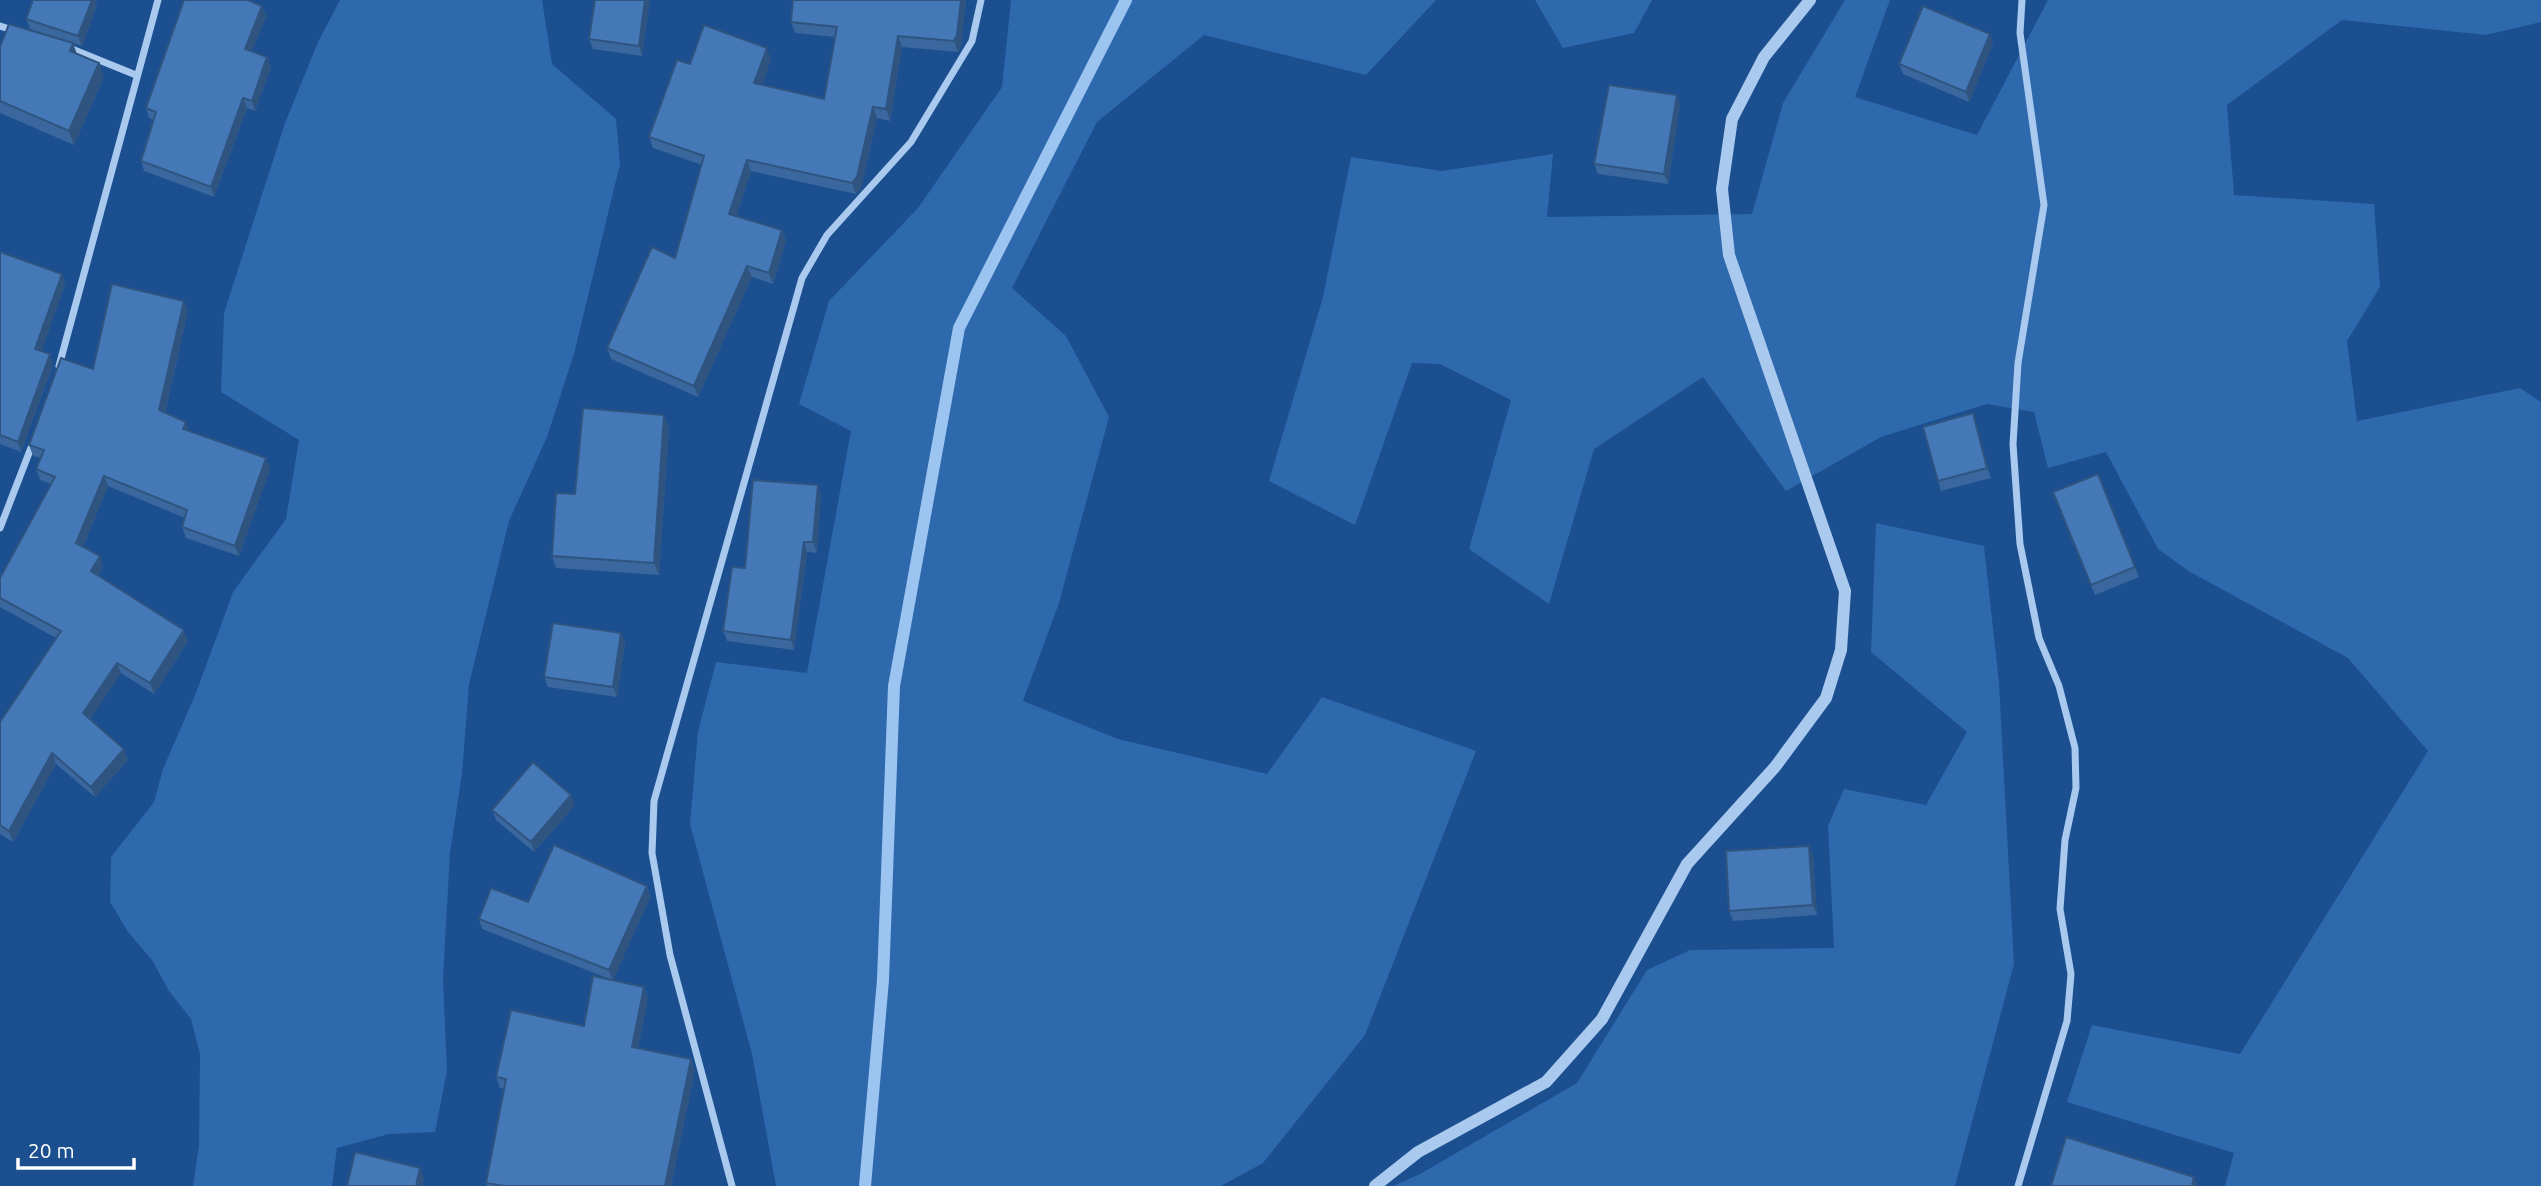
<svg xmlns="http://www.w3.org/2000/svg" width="2541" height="1186" font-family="Ubuntu,sans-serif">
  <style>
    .green { fill: #2e69ad }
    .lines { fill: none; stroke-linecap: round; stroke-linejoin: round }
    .stream { stroke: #9cc4f0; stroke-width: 12 }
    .minor { stroke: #a9c9ee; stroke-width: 7 }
    .tertiary { stroke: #a9c9ee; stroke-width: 12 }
    .wall { fill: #3a679d }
    .shaded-wall { fill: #305480 }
    .building { fill: #4478b7; stroke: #305480; stroke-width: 2 }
  </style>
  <rect width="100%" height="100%" fill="#1b4f8f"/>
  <path class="green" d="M 340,0 L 542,0 L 552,64 L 616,119 L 620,164 L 574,354 L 547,437 L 509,521 L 469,684 L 462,773 L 450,853 L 443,978 L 447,1071 L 435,1132 L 389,1134 L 337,1148 L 332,1186 L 193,1186 L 199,1146 L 200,1054 L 191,1019 L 169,991 L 152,960 L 128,932 L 110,902 L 111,857 L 154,802 L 163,769 L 196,693 L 233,592 L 286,519 L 299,440 L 221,392 L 224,313 L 285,123 L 318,42 Z
    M 1011,0 L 1436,0 L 1366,75 L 1204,35 L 1097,122 L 1012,288 L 1066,336 L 1109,417 L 1059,603 L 1023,701 L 1118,739 L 1267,774 L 1322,697 L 1476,751 L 1365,1035 L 1263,1163 L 1221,1186 L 776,1186 L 752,1054 L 690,824 L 698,732 L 716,662 L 807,673 L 851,431 L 799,404 L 829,301 L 918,208 L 1002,87 Z
    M 1535,0 L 1652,0 L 1634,33 L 1563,48 Z
    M 1845,0 L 1890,0 L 1855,97 L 1977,135 L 2048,0 L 2541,0 L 2541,22 L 2486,35 L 2342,20 L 2227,105 L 2234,195 L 2374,204 L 2380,287 L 2347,341 L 2357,421 L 2520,388 L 2541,402 L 2541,1186 L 2225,1186 L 2234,1153 L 2067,1102 L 2092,1025 L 2240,1054 L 2428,751 L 2348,658 L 2190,572 L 2158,549 L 2106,452 L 2048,468 L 2034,412 L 1987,404 L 1881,437 L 1786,491 L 1703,377 L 1594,449 L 1549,604 L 1469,549 L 1511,400 L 1440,364 L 1412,363 L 1355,525 L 1269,481 L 1323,297 L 1351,157 L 1442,171 L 1553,154 L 1547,217 L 1752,214 L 1783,103 Z
    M 1876,523 L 1984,546 L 1999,683 L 2014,964 L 1955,1186 L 1393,1186 L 1420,1174 L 1577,1083 L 1647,970 L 1690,950 L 1834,948 L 1828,826 L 1844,789 L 1926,805 L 1967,732 L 1871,652 Z"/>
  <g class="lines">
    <path class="stream" d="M 865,1186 L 883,980 L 894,686 L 959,328 L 1126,0"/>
    <path class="minor" d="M 0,26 L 16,31
      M 67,47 L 136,75
      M 59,366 L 158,0
      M 0,528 L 34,440
      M 732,1186 L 670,955 L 652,853 L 654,801 L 802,278 L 827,235 L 911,142 L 972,41 L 981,0
      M 2018,1186 L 2067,1021 L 2071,974 L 2060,909 L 2065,840 L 2076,788 L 2075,748 L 2059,686 L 2039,638 L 2020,544 L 2013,444 L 2018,363 L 2044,205 L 2020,33 L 2022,0"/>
    <path class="tertiary" d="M 1375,1186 L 1418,1152 L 1546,1082 L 1602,1019 L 1687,864 L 1775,767 L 1826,698 L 1841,650 L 1845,591 L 1729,255 L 1722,189 L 1732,119 L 1764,57 L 1810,0"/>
  </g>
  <path class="wall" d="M 33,0 L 95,0 L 97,5 L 82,46 L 30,29 L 26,19 Z
    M 184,0 L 251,0 L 251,1 L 266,16 L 252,51 L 271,67 L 255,111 L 247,108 L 214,197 L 144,171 L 141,161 L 153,120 L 149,118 L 146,108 Z
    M 650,0 L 642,56 L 593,49 L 589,39 Z
    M 966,0 L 961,47 L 958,52 L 902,47 L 890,121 L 877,118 L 861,188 L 856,194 L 751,171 L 736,217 L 782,230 L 786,241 L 773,284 L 752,277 L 698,397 L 611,359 L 607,348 L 675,258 L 702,165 L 653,148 L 649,137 L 690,64 L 771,59 L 762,85 L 824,99 L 835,37 L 795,33 L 791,22 Z
    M 1990,34 L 1993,44 L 1969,102 L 1903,74 L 1899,64 Z
    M 0,47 L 76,53 L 104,77 L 74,145 L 0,113 Z
    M 1677,95 L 1680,105 L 1668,184 L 1598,174 L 1594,164 Z
    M 0,252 L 62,274 L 65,284 L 41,352 L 53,365 L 21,452 L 0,444 Z
    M 184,301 L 188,311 L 165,413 L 190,432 L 270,469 L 239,556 L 186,538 L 182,527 L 185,518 L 108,486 L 83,547 L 103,566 L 98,576 L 188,641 L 154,694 L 121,673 L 90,719 L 128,760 L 95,797 L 56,764 L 13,842 L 0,834 L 0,722 L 56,638 L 0,607 L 0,578 L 51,484 L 40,480 L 36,469 L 41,458 L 33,456 L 29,445 L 93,369 Z
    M 1973,413 L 1991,478 L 1941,491 L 1938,481 Z
    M 664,415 L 669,428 L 659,575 L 556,568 L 552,556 L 575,494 Z
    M 2098,474 L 2139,577 L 2095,595 L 2053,492 Z
    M 821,495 L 817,553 L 807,552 L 794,650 L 727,641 L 723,631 Z
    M 621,633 L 625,643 L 617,697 L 548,687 L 544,677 Z
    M 575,805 L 534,852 L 496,820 L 492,810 Z
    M 1809,846 L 1813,856 L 1817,915 L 1733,921 L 1729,911 Z
    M 647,886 L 650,897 L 613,980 L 644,987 L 648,998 L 638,1048 L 695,1070 L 671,1186 L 487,1186 L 486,1183 L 504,1089 L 500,1088 L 496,1077 L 584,1026 L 612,980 L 482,929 L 479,919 L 528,902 Z"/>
  <path class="shaded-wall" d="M 92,0 L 95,0 L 97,5 L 82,46 L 78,36 Z
    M 645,0 L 650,0 L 642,56 L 639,46 Z
    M 961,0 L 966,0 L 961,47 L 958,52 L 954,41 Z
    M 262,6 L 266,16 L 249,59 L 245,49 Z
    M 1990,34 L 1993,44 L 1969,102 L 1966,92 Z
    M 898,36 L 902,47 L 890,121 L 886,109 Z
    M 73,43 L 78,57 L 70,51 Z
    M 767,48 L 771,59 L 759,94 L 754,83 Z
    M 267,57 L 271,67 L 255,111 L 252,101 Z
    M 99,63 L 104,77 L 74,145 L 69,131 Z
    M 1677,95 L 1680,105 L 1668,184 L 1664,174 Z
    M 243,98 L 247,108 L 214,197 L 211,187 Z
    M 873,107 L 877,118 L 861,188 L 856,194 L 852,183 Z
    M 747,160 L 751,171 L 733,226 L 729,214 Z
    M 782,230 L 786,241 L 773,284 L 769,273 Z
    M 747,266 L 752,277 L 698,397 L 694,386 Z
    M 62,274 L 65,284 L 39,359 L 35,349 Z
    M 184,301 L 188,311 L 163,421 L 159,410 Z
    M 50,354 L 53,365 L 21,452 L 18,442 Z
    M 1973,413 L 1976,423 L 1991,478 L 1987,468 Z
    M 664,415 L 669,428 L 659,575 L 654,563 Z
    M 186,422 L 190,432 L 183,429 Z
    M 266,458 L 270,469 L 239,556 L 235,546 Z
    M 104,476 L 108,486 L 80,554 L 76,543 Z
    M 818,485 L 821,495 L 817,553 L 813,542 Z
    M 804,542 L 807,552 L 794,650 L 791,640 Z
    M 100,556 L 103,566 L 95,582 L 91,571 Z
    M 184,630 L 188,641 L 154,694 L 150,683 Z
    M 621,633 L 625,643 L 617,697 L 613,687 Z
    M 117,663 L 121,673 L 87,724 L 83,713 Z
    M 124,749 L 128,760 L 95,797 L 91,787 Z
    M 52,753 L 56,764 L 13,842 L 9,831 Z
    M 571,795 L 575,805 L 534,852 L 531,842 Z
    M 1809,846 L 1813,856 L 1817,915 L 1813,905 Z
    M 647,886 L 650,897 L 613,981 L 609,970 Z
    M 644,987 L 648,998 L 636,1058 L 632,1047 Z
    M 691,1059 L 695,1070 L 671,1186 L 665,1186 Z
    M 420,1168 L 424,1178 L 422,1186 L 416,1186 Z
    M 2194,1177 L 2198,1186 L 2192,1186 Z"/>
  <path class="building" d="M 33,0 L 92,0 L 78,36 L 26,19 Z
    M 184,0 L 248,0 L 262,6 L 245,49 L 267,57 L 252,101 L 243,98 L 211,187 L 141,161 L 156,112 L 146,108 Z
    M 595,0 L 645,0 L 639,46 L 589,39 Z
    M 793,0 L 961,0 L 957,35 L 954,41 L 898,36 L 886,109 L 873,107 L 857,177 L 852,183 L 747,160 L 729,214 L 782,230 L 769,273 L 747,266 L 694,386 L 607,348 L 652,247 L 675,258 L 704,156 L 649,137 L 677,60 L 690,64 L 704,25 L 767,48 L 754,83 L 824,99 L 837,27 L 791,22 Z
    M 1923,6 L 1990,34 L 1966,92 L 1899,64 Z
    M 9,24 L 73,43 L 70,51 L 99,63 L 69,131 L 0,101 L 0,47 Z
    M 1609,85 L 1677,95 L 1664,174 L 1594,164 Z
    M 0,252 L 62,274 L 35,349 L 50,354 L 18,442 L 0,435 Z
    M 112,284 L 184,301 L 159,410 L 186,422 L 183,429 L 266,458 L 235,546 L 182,527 L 187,510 L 104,476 L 76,543 L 100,556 L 91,571 L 184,630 L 150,683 L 117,663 L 83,713 L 124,749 L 91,787 L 52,753 L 9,831 L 0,825 L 0,722 L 61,631 L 0,598 L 0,578 L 55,477 L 36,469 L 44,450 L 29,445 L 61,358 L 93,369 Z
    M 583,408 L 664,415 L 654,563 L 552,556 L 556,493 L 575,494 Z
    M 1973,413 L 1987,468 L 1938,481 L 1923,427 Z
    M 2098,474 L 2135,567 L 2091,585 L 2053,492 Z
    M 753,480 L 818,485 L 813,542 L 804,542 L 791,640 L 723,631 L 732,567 L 745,568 Z
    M 553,623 L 621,633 L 613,687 L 544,677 Z
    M 533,762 L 571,795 L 531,842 L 492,810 Z
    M 554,845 L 647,886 L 609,970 L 479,919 L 491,888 L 528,902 Z
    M 1809,846 L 1813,905 L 1729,911 L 1726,851 Z
    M 593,976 L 644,987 L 632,1047 L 691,1059 L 665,1186 L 505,1186 L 486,1183 L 506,1079 L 496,1077 L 511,1010 L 584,1026 Z
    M 2066,1137 L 2194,1177 L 2192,1186 L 2051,1186 Z
    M 355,1152 L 420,1168 L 416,1186 L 347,1186 Z"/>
  <path d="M18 1158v10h116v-10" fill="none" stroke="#ffffff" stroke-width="3.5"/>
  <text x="28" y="1158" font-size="21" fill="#ffffff" stroke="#1b4f8f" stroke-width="5" paint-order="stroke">20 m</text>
</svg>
